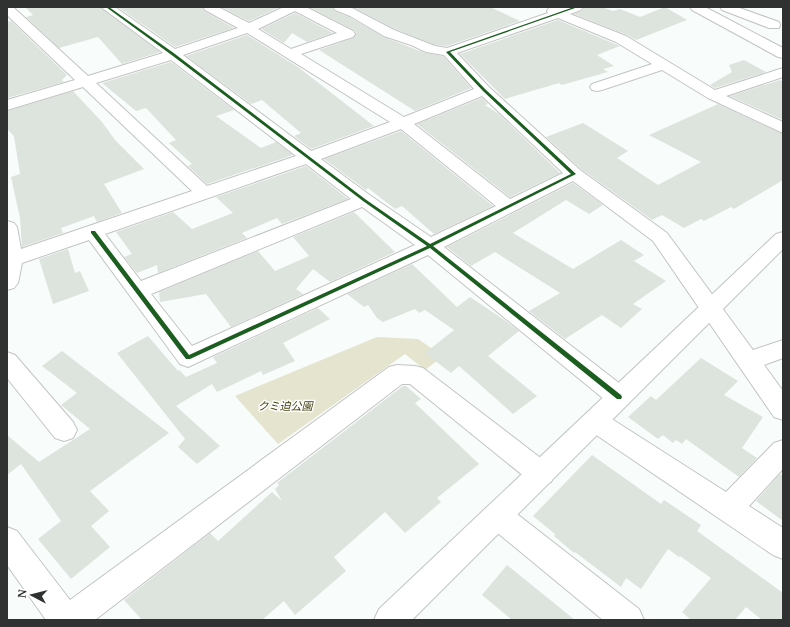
<svg xmlns="http://www.w3.org/2000/svg" width="790" height="627" font-family="'Noto Serif','Noto Sans JP',serif">
  <style>
    .green { fill: #e4e4cf }
    .building { fill: #dde4dd }
    .lines { fill: none; stroke-linecap: round; stroke-linejoin: round }
    .street-casing { stroke: #c2c4c3; stroke-width: 2 }
    .secondary-casing { stroke: #c2c4c3; stroke-width: 2 }
    .street { fill: #fefffe; fill-rule: evenodd }
    .secondary { fill: #fefffe; fill-rule: evenodd }
    .cycleway-casing { stroke: #fff; stroke-width: 3 }
    .cycleway { fill: #1b5e20; fill-rule: evenodd }
    .labels { text-anchor: middle; dominant-baseline: central; stroke-width: 3; stroke-linejoin: round; paint-order: stroke }
    .park-label { font-size: 11px; font-style: italic; fill: #433f0e; stroke: #fff }
  </style>
  <rect width="100%" height="100%" fill="#f8fcfa"/>
  <path class="green" d="M 377,337 L 418,339 L 443,356 L 425,370 L 405,354 L 278,444 L 235,396 Z"/>
  <path class="building" d="M 25,7 L 100,7 L 160,52 L 122,64 L 98,37 L 59,48 L 26,17 L 33,15 Z
    M 118,7 L 202,7 L 204,11 L 234,28 L 175,47 Z
    M 221,7 L 280,7 L 249,21 Z
    M 309,7 L 332,7 L 334,11 L 349,17 L 384,37 L 425,53 L 443,56 L 471,88 L 415,111 L 319,50 L 353,38 L 356,33 L 354,30 Z
    M 353,7 L 490,7 L 520,21 L 447,46 L 435,45 L 395,29 Z
    M 584,7 L 602,7 L 613,11 L 620,9 L 640,17 L 665,7 L 687,20 L 636,40 L 627,35 L 574,14 L 582,11 Z
    M 295,13 L 333,33 L 307,42 L 292,33 L 284,43 L 261,29 Z
    M 558,20 L 620,46 L 597,55 L 614,66 L 603,69 L 608,72 L 562,85 L 559,83 L 505,99 L 460,54 Z
    M 11,21 L 67,75 L 62,80 L 64,82 L 7,98 L 7,22 Z
    M 247,35 L 298,67 L 374,126 L 311,149 L 294,136 L 301,133 L 262,100 L 251,104 L 186,56 Z
    M 744,60 L 766,72 L 715,88 L 710,85 L 732,72 L 729,65 Z
    M 171,62 L 234,110 L 216,116 L 261,148 L 276,142 L 293,155 L 207,184 L 188,166 L 192,164 L 169,143 L 176,140 L 146,108 L 136,111 L 102,83 Z
    M 780,80 L 783,82 L 783,120 L 730,96 Z
    M 73,91 L 102,122 L 115,140 L 144,169 L 104,184 L 122,213 L 97,222 L 94,216 L 61,228 L 63,233 L 22,247 L 20,218 L 11,177 L 20,174 L 14,136 L 7,129 L 7,111 Z
    M 482,98 L 488,104 L 485,105 L 499,114 L 560,173 L 510,197 L 417,124 Z
    M 718,104 L 783,134 L 783,180 L 734,209 L 731,207 L 704,221 L 701,219 L 684,228 L 662,215 L 652,220 L 581,169 L 546,137 L 583,123 L 628,151 L 617,158 L 658,185 L 701,162 L 649,135 Z
    M 401,131 L 493,206 L 434,234 L 402,206 L 395,209 L 368,188 L 366,190 L 324,159 Z
    M 306,166 L 348,199 L 282,224 L 277,218 L 242,233 L 247,238 L 158,273 L 157,265 L 137,273 L 124,257 L 132,254 L 116,232 L 173,212 L 192,229 L 233,213 L 216,197 Z
    M 573,183 L 603,205 L 589,214 L 566,200 L 513,233 L 573,269 L 621,240 L 644,255 L 634,261 L 666,281 L 633,304 L 642,309 L 621,328 L 602,315 L 565,339 L 529,311 L 560,293 L 495,252 L 471,266 L 447,247 Z
    M 354,212 L 395,252 L 330,282 L 313,269 L 296,289 L 303,294 L 231,327 L 206,294 L 160,302 L 159,292 L 258,251 L 275,271 L 309,256 L 293,237 Z
    M 68,249 L 75,273 L 80,271 L 89,291 L 53,304 L 39,259 Z
    M 412,264 L 457,307 L 470,297 L 503,319 L 519,331 L 488,356 L 537,396 L 513,414 L 459,366 L 451,373 L 425,353 L 454,330 L 425,310 L 419,313 L 415,309 L 383,322 L 377,318 L 368,305 L 364,307 L 347,294 Z
    M 318,308 L 330,319 L 283,343 L 295,361 L 263,375 L 261,371 L 217,392 L 212,384 L 176,406 L 220,446 L 197,464 L 178,447 L 185,439 L 117,353 L 148,336 L 178,371 L 179,370 L 186,377 L 217,363 L 213,357 Z
    M 62,351 L 169,433 L 90,491 L 109,511 L 91,526 L 110,547 L 71,579 L 38,539 L 61,521 L 21,464 L 7,475 L 7,435 L 39,462 L 90,429 L 61,405 L 77,393 L 42,366 Z
    M 701,358 L 738,381 L 724,395 L 763,417 L 742,448 L 757,458 L 739,477 L 686,439 L 682,444 L 676,440 L 673,443 L 663,435 L 658,439 L 628,417 L 651,396 L 656,400 Z
    M 403,386 L 406,386 L 421,399 L 415,403 L 479,464 L 437,498 L 441,502 L 405,533 L 385,512 L 334,557 L 346,571 L 295,615 L 284,601 L 262,620 L 142,620 L 124,600 L 210,533 L 218,541 L 272,492 L 282,501 L 275,489 L 279,485 L 277,483 Z
    M 592,455 L 661,504 L 664,500 L 701,525 L 697,531 L 783,593 L 783,620 L 762,620 L 746,607 L 735,620 L 691,620 L 682,612 L 711,578 L 680,556 L 679,557 L 668,549 L 641,589 L 626,578 L 621,587 L 575,552 L 574,553 L 554,536 L 555,534 L 533,516 Z
    M 780,474 L 783,476 L 783,521 L 756,501 Z
    M 507,565 L 575,620 L 512,620 L 482,595 Z"/>
  <g class="lines">
    <defs>
      <path id="street" d="M 7,7 L 13,7 L 88,76 L 163,53 L 101,7 L 115,7 L 175,49 L 238,28 L 205,10 L 203,7 L 218,7 L 249,23 L 284,7 L 306,7 L 353,31 L 355,34 L 353,37 L 301,54 L 404,117 L 474,89 L 444,55 L 426,52 L 411,45 L 384,36 L 350,16 L 335,10 L 333,7 L 350,7 L 394,30 L 435,46 L 447,48 L 548,13 L 547,11 L 549,8 L 583,7 L 581,10 L 570,14 L 626,36 L 715,90 L 783,68 L 783,77 L 726,96 L 783,122 L 783,133 L 708,98 L 662,70 L 602,90 L 597,91 L 592,90 L 590,87 L 592,84 L 652,64 L 616,42 L 558,18 L 457,53 L 489,87 L 580,170 L 667,233 L 753,350 L 783,340 L 783,358 L 764,365 L 783,391 L 783,420 L 774,417 L 653,241 L 573,181 L 444,247 L 628,390 L 631,397 L 628,404 L 619,407 L 610,404 L 428,255 L 188,367 L 180,364 L 89,240 L 22,263 L 18,283 L 14,288 L 7,290 L 7,221 L 14,223 L 17,227 L 21,249 L 192,191 L 83,87 L 7,110 L 7,100 L 75,80 L 7,15 ZM 295,11 L 337,33 L 291,49 L 258,29 ZM 247,33 L 390,122 L 311,151 L 183,55 ZM 171,60 L 296,156 L 207,186 L 96,83 ZM 482,96 L 563,173 L 510,199 L 414,124 ZM 401,129 L 496,206 L 431,237 L 371,196 L 321,159 ZM 306,164 L 351,199 L 141,281 L 105,234 ZM 362,207 L 415,245 L 192,346 L 151,294 Z
        M 720,7 L 737,7 L 779,22 L 780,25 L 779,28 L 769,28 L 722,10 Z
        M 7,352 L 15,355 L 73,422 L 77,430 L 73,438 L 64,441 L 55,438 L 7,378 Z
        M 397,365 L 415,366 L 423,368 L 551,466 L 555,474 L 551,482 L 541,486 L 531,482 L 410,384 L 402,384 L 95,620 L 46,620 L 7,565 L 7,527 L 17,531 L 70,600 L 389,367 Z
        M 595,410 L 604,414 L 726,492 L 774,443 L 783,440 L 783,469 L 749,506 L 783,528 L 783,559 L 773,555 L 586,428 L 582,421 L 586,414 Z
        M 498,503 L 508,507 L 639,609 L 644,620 L 603,620 L 488,525 L 484,516 L 488,507 Z"/>
      <path id="secondary" d="M 690,7 L 705,7 L 783,48 L 783,58 L 778,57 L 692,10 Z
        M 783,232 L 783,249 L 412,620 L 374,620 L 379,609 L 776,234 Z"/>
    </defs>
    <use href="#street" class="street-casing"/>
    <use href="#secondary" class="secondary-casing"/>
    <use href="#street" class="street"/>
    <use href="#secondary" class="secondary"/>
    <defs>
      <path id="cycleway" d="M 106,7 L 109,7 L 175,54 L 365,199 L 430,244 L 571,174 L 483,91 L 446,52 L 574,7 L 578,7 L 450,52 L 485,89 L 576,174 L 433,246 L 621,395 L 622,397 L 621,399 L 617,399 L 430,248 L 190,359 L 186,359 L 91,233 L 91,231 L 95,231 L 189,355 L 427,246 L 363,201 L 173,56 Z"/>
    </defs>
    <use href="#cycleway" class="cycleway-casing"/>
    <use href="#cycleway" class="cycleway"/>
  </g>
  <g class="labels">
    <g class="park-label">
      <text x="285" y="405">クミ迫公園</text>
    </g>
  </g>
  <rect width="790" height="627" fill="none" stroke="#303231" stroke-width="16"/>
  <g transform="translate(32 595) rotate(277)" stroke="#ffffff" stroke-width="3" paint-order="stroke">
  <path d="M0-3L7 15L0 10L-7 15Z" fill="#303231"/>
  <text y="-6" font-size="11" font-weight="bold" text-anchor="middle" fill="#303231">N</text>
  </g>
</svg>
